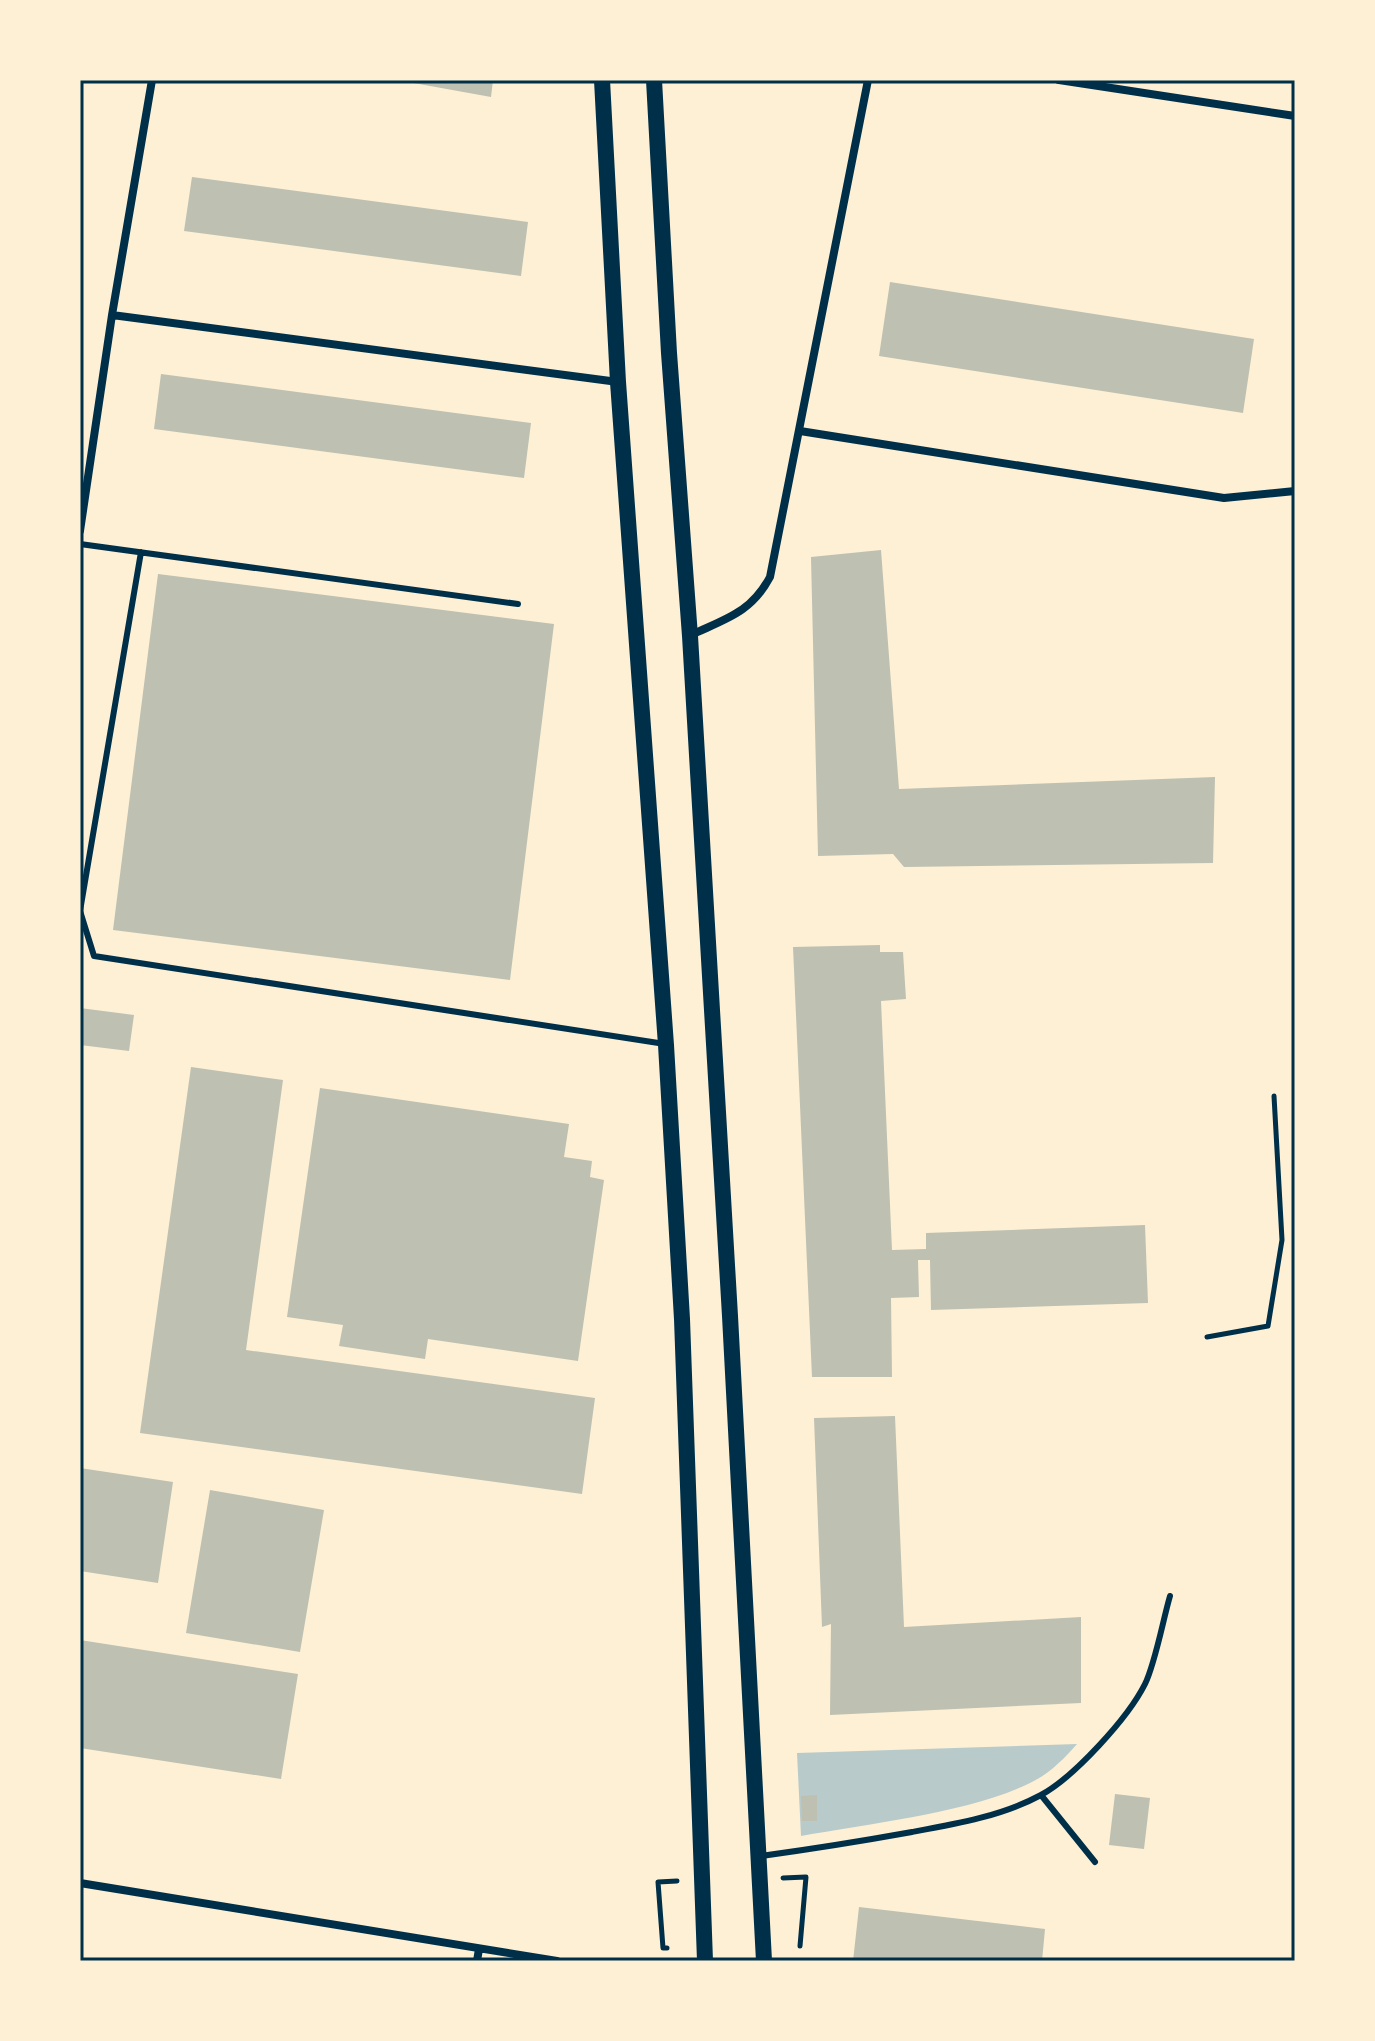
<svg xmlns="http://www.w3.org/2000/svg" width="1375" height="2041" font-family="Overpass,sans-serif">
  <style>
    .green { fill: #b9caca }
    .building { fill: #bec0b2 }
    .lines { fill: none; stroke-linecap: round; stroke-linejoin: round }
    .path { stroke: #003049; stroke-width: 5 }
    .service { stroke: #003049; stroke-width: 6 }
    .minor { stroke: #003049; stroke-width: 8 }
    .secondary { stroke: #003049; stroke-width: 16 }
    .neatline { fill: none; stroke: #003049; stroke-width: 3 }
  </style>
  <rect width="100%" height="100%" fill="#fdf0d5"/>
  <path class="green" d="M 1077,1744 C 1064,1759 1049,1774 1030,1783 C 968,1813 870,1823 801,1836 L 797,1753 Z"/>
  <path class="building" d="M 397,80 L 493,80 L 491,97 Z
    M 192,177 L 528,222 L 521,276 L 184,231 Z
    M 890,282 L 1254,339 L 1243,413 L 879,356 Z
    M 161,374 L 531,423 L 524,478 L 154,429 Z
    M 881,550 L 899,789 L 1215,777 L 1213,863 L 904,867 L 893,854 L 818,856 L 811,557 Z
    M 158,574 L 554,624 L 510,980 L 113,930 Z
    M 880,945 L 880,952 L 903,952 L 906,999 L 881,1001 L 892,1250 L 926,1249 L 926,1233 L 1145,1225 L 1148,1303 L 931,1310 L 930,1260 L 918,1260 L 919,1297 L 891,1298 L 892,1377 L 812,1377 L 793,947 Z
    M 80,1008 L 134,1015 L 129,1051 L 80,1045 Z
    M 191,1067 L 283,1080 L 246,1350 L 595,1398 L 582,1494 L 140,1433 Z
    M 320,1088 L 569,1124 L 564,1157 L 592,1161 L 590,1177 L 604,1180 L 578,1361 L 428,1339 L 425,1359 L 339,1346 L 343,1325 L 287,1317 Z
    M 895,1416 L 904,1627 L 1081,1617 L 1081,1703 L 830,1715 L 831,1624 L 822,1627 L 814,1418 Z
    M 80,1468 L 173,1482 L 158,1583 L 80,1571 Z
    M 210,1490 L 324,1510 L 300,1652 L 186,1633 Z
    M 80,1640 L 298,1674 L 281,1779 L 80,1748 Z
    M 1115,1794 L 1150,1798 L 1144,1849 L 1109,1845 Z
    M 817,1795 L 817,1821 L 802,1821 L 801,1796 Z
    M 859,1907 L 1045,1929 L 1042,1961 L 853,1961 Z"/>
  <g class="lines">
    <path class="path" d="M 1207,1337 L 1268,1326 L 1282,1240 L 1274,1096
      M 783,1878 L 806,1877 L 800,1946
      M 667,1948 L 663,1948 L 658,1882 L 677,1881"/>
    <path class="service" d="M 80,544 L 518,604
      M 141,552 L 80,911 L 94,956 L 665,1044
      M 1041,1795 L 1095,1862
      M 761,1856 C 812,1849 862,1841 912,1832 C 956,1824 1002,1816 1041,1795 C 1074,1777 1128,1718 1145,1684 C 1155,1664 1163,1620 1170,1596"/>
    <path class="minor" d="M 1059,80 L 1295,116
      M 112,315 L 618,382
      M 800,431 L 1224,498 L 1295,491
      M 80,531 L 112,315 L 152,80
      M 691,635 C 725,619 751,613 770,577 L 868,80
      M 80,1883 L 557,1961
      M 477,1961 L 479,1949"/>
    <path class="secondary" d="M 602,80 L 618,382 L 666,1045 L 682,1319 L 705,1961
      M 654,80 L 669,353 L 690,636 L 730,1316 L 764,1961"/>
  </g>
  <rect width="1375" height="2041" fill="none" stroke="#fdf0d5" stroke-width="164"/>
  <rect x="82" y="82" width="1211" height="1877" class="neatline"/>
</svg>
